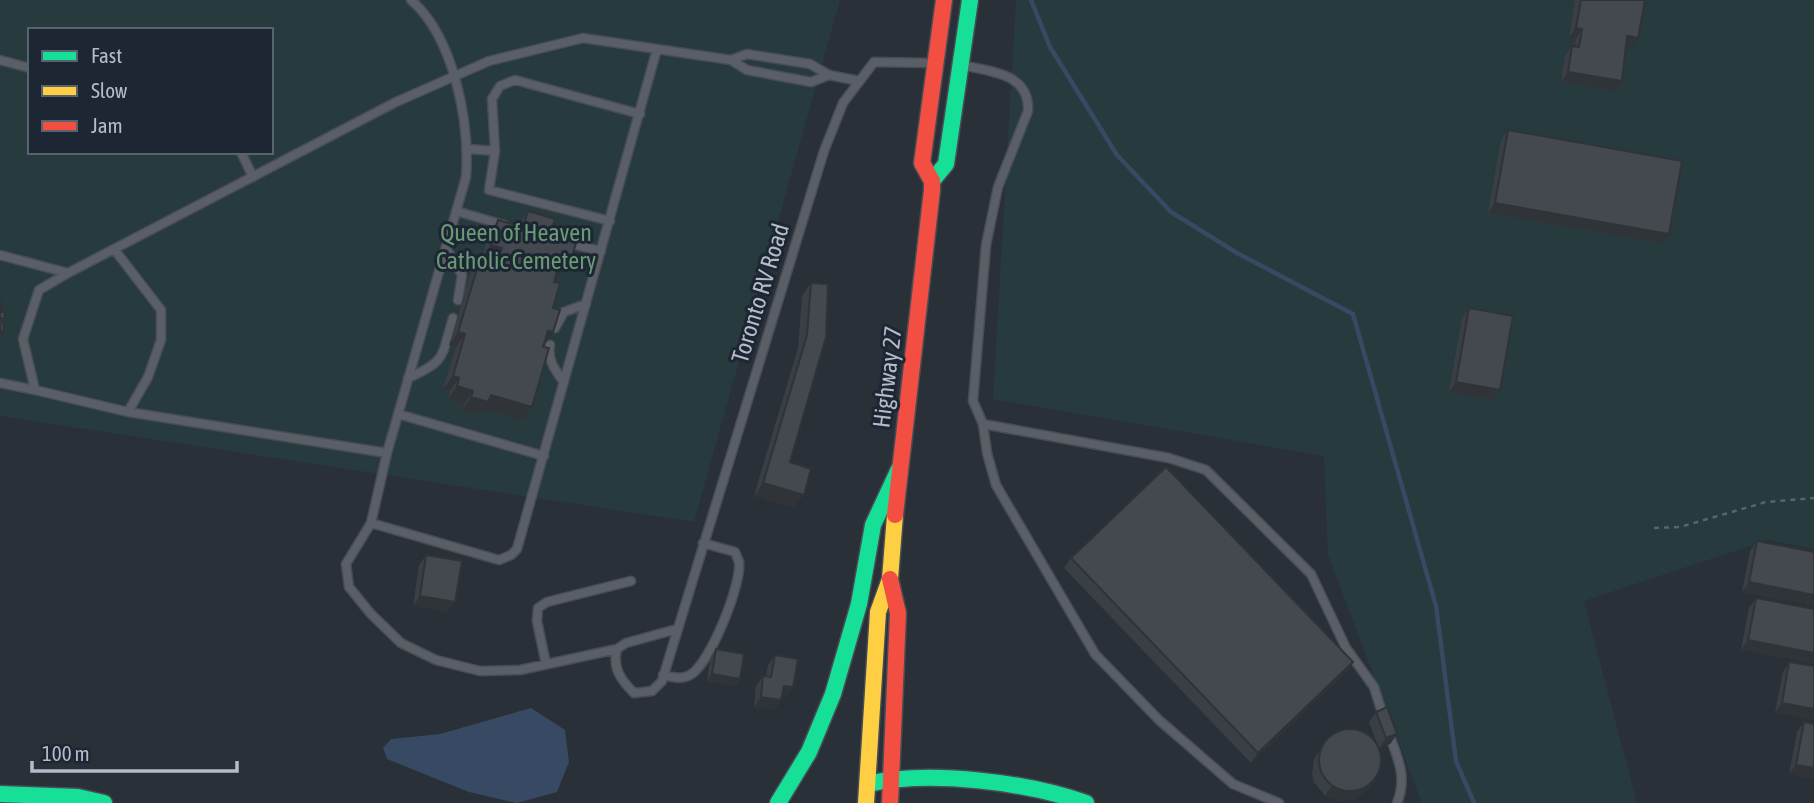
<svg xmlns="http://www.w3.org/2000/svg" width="1814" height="803" font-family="'Asap Condensed',sans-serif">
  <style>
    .green { fill: #273a3e; fill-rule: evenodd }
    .water { fill: #384963 }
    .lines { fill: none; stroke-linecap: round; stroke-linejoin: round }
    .stream { stroke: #384963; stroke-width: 4.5 }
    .lane-casing { stroke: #484c53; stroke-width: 11 }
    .fast-casing { stroke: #484c55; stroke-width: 19 }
    .slow-casing { stroke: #484c55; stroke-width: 19 }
    .jam-casing { stroke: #484c55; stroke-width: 19 }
    .path { stroke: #5d636a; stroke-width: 2.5; stroke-dasharray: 5 5; stroke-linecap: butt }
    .lane { stroke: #5a5e66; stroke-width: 8 }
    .fast { stroke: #16e098; stroke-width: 16 }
    .slow { stroke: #ffcf43; stroke-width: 16 }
    .jam { stroke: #f24e42; stroke-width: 16 }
    .wall { fill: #3a3f45 }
    .shaded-wall { fill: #303338 }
    .building { fill: #444950; stroke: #303338; stroke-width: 2 }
    .labels { text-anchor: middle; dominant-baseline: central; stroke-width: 6; stroke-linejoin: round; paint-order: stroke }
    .park-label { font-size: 24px; fill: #6b9a76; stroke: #1d2633 }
    .street-label { font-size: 24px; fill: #b4bcc9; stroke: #1d2633 }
  </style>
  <rect width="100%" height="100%" fill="#2a3038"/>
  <path class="green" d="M 0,0 L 840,0 L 694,522 L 0,416 ZM 30,30 L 271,30 L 271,152 L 30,152 Z
    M 1016,0 L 1814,0 L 1814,549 L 1768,540 L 1584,601 L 1637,803 L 1422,803 L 1328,555 L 1324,456 L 993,399 Z"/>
  <path class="water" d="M 531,708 L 565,730 L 569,762 L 557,792 L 517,803 L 469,792 L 387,759 L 383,748 L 391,739 L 440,734 Z"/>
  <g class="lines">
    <path class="stream" d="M 1031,0 L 1050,47 L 1117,155 L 1171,212 L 1237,253 L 1353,314 L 1436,606 L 1456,761 L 1474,803"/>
    <defs>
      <path id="lane" d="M 0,60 L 30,68
        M 731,60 L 747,54 L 810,64 L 829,75 L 859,81
        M 962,65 C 991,72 1030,73 1028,111 L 998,187 L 986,245 L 973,401 L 983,424 L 987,453 L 996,485 L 1095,654 L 1159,720 L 1233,784 L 1279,803
        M 468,149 L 495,151 L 492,99 L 500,86 L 515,80 L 640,114
        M 495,151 L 489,190 L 610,221
        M 241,152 L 253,177
        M 456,211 L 504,225
        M 567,243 L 601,251
        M 446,248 L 462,275 L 458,300
        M 114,249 L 161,310 L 161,340 L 148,377 L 128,412
        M 0,255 L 68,273 L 396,102 L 489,61 L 583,38 L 731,60 L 747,70 L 811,82 L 829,75
        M 68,273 L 39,290 L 23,339 L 35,390 L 128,412 L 387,453 L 371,523 L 346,564 L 349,587 L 371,614 L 401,643 L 436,660 L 480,671 L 520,670 L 617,649
        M 555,328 L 564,312 L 586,304
        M 550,345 C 547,359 555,370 563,381
        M 408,378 C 447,361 441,357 453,318
        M 0,383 L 35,390
        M 398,414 L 544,456
        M 983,424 L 1169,458 L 1206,470 L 1311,574 L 1346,648 L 1374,687 L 1384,719
        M 387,453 L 466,177 C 470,123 454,37 411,0
        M 371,523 L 499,560 L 511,555 L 517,549 L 657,49
        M 677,629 L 626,643 L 617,649 C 612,668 621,680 634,693 L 652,691 L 662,681 L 824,151 L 843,103 L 874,62 L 932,63
        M 546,664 L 537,621 L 538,608 L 547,602 L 631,581
        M 663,675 C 672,677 681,680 690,675 C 710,664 742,584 739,562 C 738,559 736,555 735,552 L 703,543
        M 1388,731 C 1397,757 1408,776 1397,803"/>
      <path id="fast" d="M 932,181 L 946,164 L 970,0
        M 868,784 C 930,770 1026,782 1086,803
        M 0,794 L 78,797 L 104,803
        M 778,803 L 809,752 L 833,694 L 859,604 L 873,525 L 899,469"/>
      <path id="slow" d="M 866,803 L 878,612 L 890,579 L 895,515"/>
      <path id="jam" d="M 895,515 L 932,190 L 932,181 L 922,163 L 944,0
        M 890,579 L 898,613 L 890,803"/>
    </defs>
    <use href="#lane" class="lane-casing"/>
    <use href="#fast" class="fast-casing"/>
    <use href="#slow" class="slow-casing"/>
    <use href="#jam" class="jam-casing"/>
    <path class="path" d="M 1654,528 L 1680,527 L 1766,502 L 1814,498"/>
    <use href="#lane" class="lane"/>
    <use href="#fast" class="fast"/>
    <use href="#slow" class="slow"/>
    <use href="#jam" class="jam"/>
  </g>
  <path class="wall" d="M 1575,0 L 1645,0 L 1632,48 L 1626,47 L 1622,81 L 1615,91 L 1561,82 L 1565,56 L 1572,46 L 1574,47 L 1576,39 L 1569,37 Z
    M 1508,130 L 1662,243 L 1488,213 L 1501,140 Z
    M 528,211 L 550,235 L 570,264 L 561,276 L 556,275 L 554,282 L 553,332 L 544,345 L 532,407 L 523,420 L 484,409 L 479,415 L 462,410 L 464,404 L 448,399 L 450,391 L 443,389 L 456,347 L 449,345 L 471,271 L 480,259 L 492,262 L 493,261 L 482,258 L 489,233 L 498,220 L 518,225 Z
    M 811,283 L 828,284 L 790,462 L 794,508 L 754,496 L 798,348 L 802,296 Z
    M 1469,308 L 1500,390 L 1493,400 L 1449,392 L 1462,318 Z
    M 1757,541 L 1814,552 L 1814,606 L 1742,592 L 1750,551 Z
    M 426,555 L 448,612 L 413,606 L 419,565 Z
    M 1071,558 L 1353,662 L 1347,671 L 1251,763 L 1064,568 Z
    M 1756,598 L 1814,609 L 1741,650 L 1749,608 Z
    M 716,649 L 740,679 L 735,686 L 707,681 L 711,656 Z
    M 775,655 L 793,687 L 786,697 L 782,696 L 781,700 L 775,710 L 754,707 L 756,686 L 763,676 L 766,677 L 768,665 Z
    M 1789,662 L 1814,666 L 1814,720 L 1775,712 L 1783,672 Z
    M 1376,712 L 1397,734 L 1390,744 L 1379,748 L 1375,779 L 1368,789 L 1355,799 L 1341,801 L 1325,796 L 1314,782 L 1312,774 L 1314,759 L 1329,737 L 1378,746 L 1369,722 Z
    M 1804,722 L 1814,779 L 1789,774 L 1797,732 Z"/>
  <path class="shaded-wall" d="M 1576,28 L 1582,29 L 1576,39 L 1569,37 Z
    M 1627,36 L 1638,38 L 1632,48 L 1620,46 Z
    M 1568,72 L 1622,81 L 1615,91 L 1561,82 Z
    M 1495,203 L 1669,234 L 1662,243 L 1488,213 Z
    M 491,245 L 502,248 L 493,261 L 482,258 Z
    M 560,261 L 570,264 L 561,276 L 551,273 Z
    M 548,331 L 553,332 L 544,345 Z
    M 458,332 L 465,334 L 456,347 L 449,345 Z
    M 453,376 L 459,378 L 450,391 L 443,389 Z
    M 1456,382 L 1500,390 L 1493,400 L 1449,392 Z
    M 457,386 L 473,391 L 464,404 L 448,399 Z
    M 491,395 L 532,407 L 523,420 L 484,409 L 479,415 L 462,410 L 471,397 Z
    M 763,483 L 804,495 L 794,508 L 754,496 Z
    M 1749,582 L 1814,595 L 1814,606 L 1742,592 Z
    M 420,596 L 455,602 L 448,612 L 413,606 Z
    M 1748,640 L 1814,653 L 1814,664 L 1741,650 Z
    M 1353,662 L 1347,671 L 1251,763 L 1258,753 Z
    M 712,674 L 740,679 L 735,686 L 707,681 Z
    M 784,686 L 793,687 L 786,697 L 777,695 Z
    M 761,697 L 781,700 L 775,710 L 754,707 Z
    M 1782,703 L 1814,709 L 1814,720 L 1775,712 Z
    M 1397,734 L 1390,744 L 1379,748 L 1386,738 Z
    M 1796,765 L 1814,768 L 1814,779 L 1789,774 Z
    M 1375,779 L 1368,789 L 1355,799 L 1341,801 L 1325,796 L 1332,786 Z"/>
  <path class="building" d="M 1581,0 L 1645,0 L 1638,38 L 1627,36 L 1622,81 L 1568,72 L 1572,46 L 1579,47 L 1582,29 L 1576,28 Z
    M 1508,130 L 1682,161 L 1669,234 L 1495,203 Z
    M 528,211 L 555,219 L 550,235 L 576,243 L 570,264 L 560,261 L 554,282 L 560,283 L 553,308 L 560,310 L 553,332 L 548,331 L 543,347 L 549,348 L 532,407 L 491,395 L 488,402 L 471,397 L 473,391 L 457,386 L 459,378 L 453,376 L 465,334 L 458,332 L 480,259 L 497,264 L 502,248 L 491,245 L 498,220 L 523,227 Z
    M 811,283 L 828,284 L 826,337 L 790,462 L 811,469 L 804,495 L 763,483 L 807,335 Z
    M 0,299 L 1,299 L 1,312 L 5,312 L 4,319 L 0,318 Z
    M 1469,308 L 1513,316 L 1500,390 L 1456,382 Z
    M 0,322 L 3,322 L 4,328 L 1,337 Z
    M 1166,467 L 1353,662 L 1258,753 L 1071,558 Z
    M 1757,541 L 1814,552 L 1814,595 L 1749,582 Z
    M 426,555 L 462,561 L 455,602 L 420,596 Z
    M 1756,598 L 1814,609 L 1814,653 L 1748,640 Z
    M 716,649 L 744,654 L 740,679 L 712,674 Z
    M 775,655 L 798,659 L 793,687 L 784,686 L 781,700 L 761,697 L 763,676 L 771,677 Z
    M 1789,662 L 1814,666 L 1814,709 L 1782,703 Z
    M 1387,707 L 1397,734 L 1386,738 L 1376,712 Z
    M 1804,722 L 1814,724 L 1814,768 L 1796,765 Z
    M1319 760a31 31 0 1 1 62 0a31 31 0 1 1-62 0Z"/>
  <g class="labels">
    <g class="park-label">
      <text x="516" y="232">Queen of Heaven<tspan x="516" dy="28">Catholic Cemetery</tspan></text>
    </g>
    <g class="street-label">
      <text transform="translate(760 293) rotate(-73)">Toronto RV Road</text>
      <text transform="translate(887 377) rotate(-83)">Highway 27</text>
    </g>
  </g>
  <rect x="28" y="28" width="245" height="126" fill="#1d2633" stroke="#59626f" stroke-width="2"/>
  <rect x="42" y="51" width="35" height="10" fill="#16e098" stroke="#59626f" stroke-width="2"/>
  <text x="91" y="63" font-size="21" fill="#b4bcc9">Fast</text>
  <rect x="42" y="86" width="35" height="10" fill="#ffcf43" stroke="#59626f" stroke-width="2"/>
  <text x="91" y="98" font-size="21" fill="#b4bcc9">Slow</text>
  <rect x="42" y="121" width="35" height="10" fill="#f24e42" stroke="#59626f" stroke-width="2"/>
  <text x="91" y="133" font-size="21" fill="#b4bcc9">Jam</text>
  <path d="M32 761v10h205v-10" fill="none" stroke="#b4bcc9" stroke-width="3.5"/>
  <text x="42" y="761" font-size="21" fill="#b4bcc9" stroke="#1d2633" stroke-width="5" paint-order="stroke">100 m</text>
</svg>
